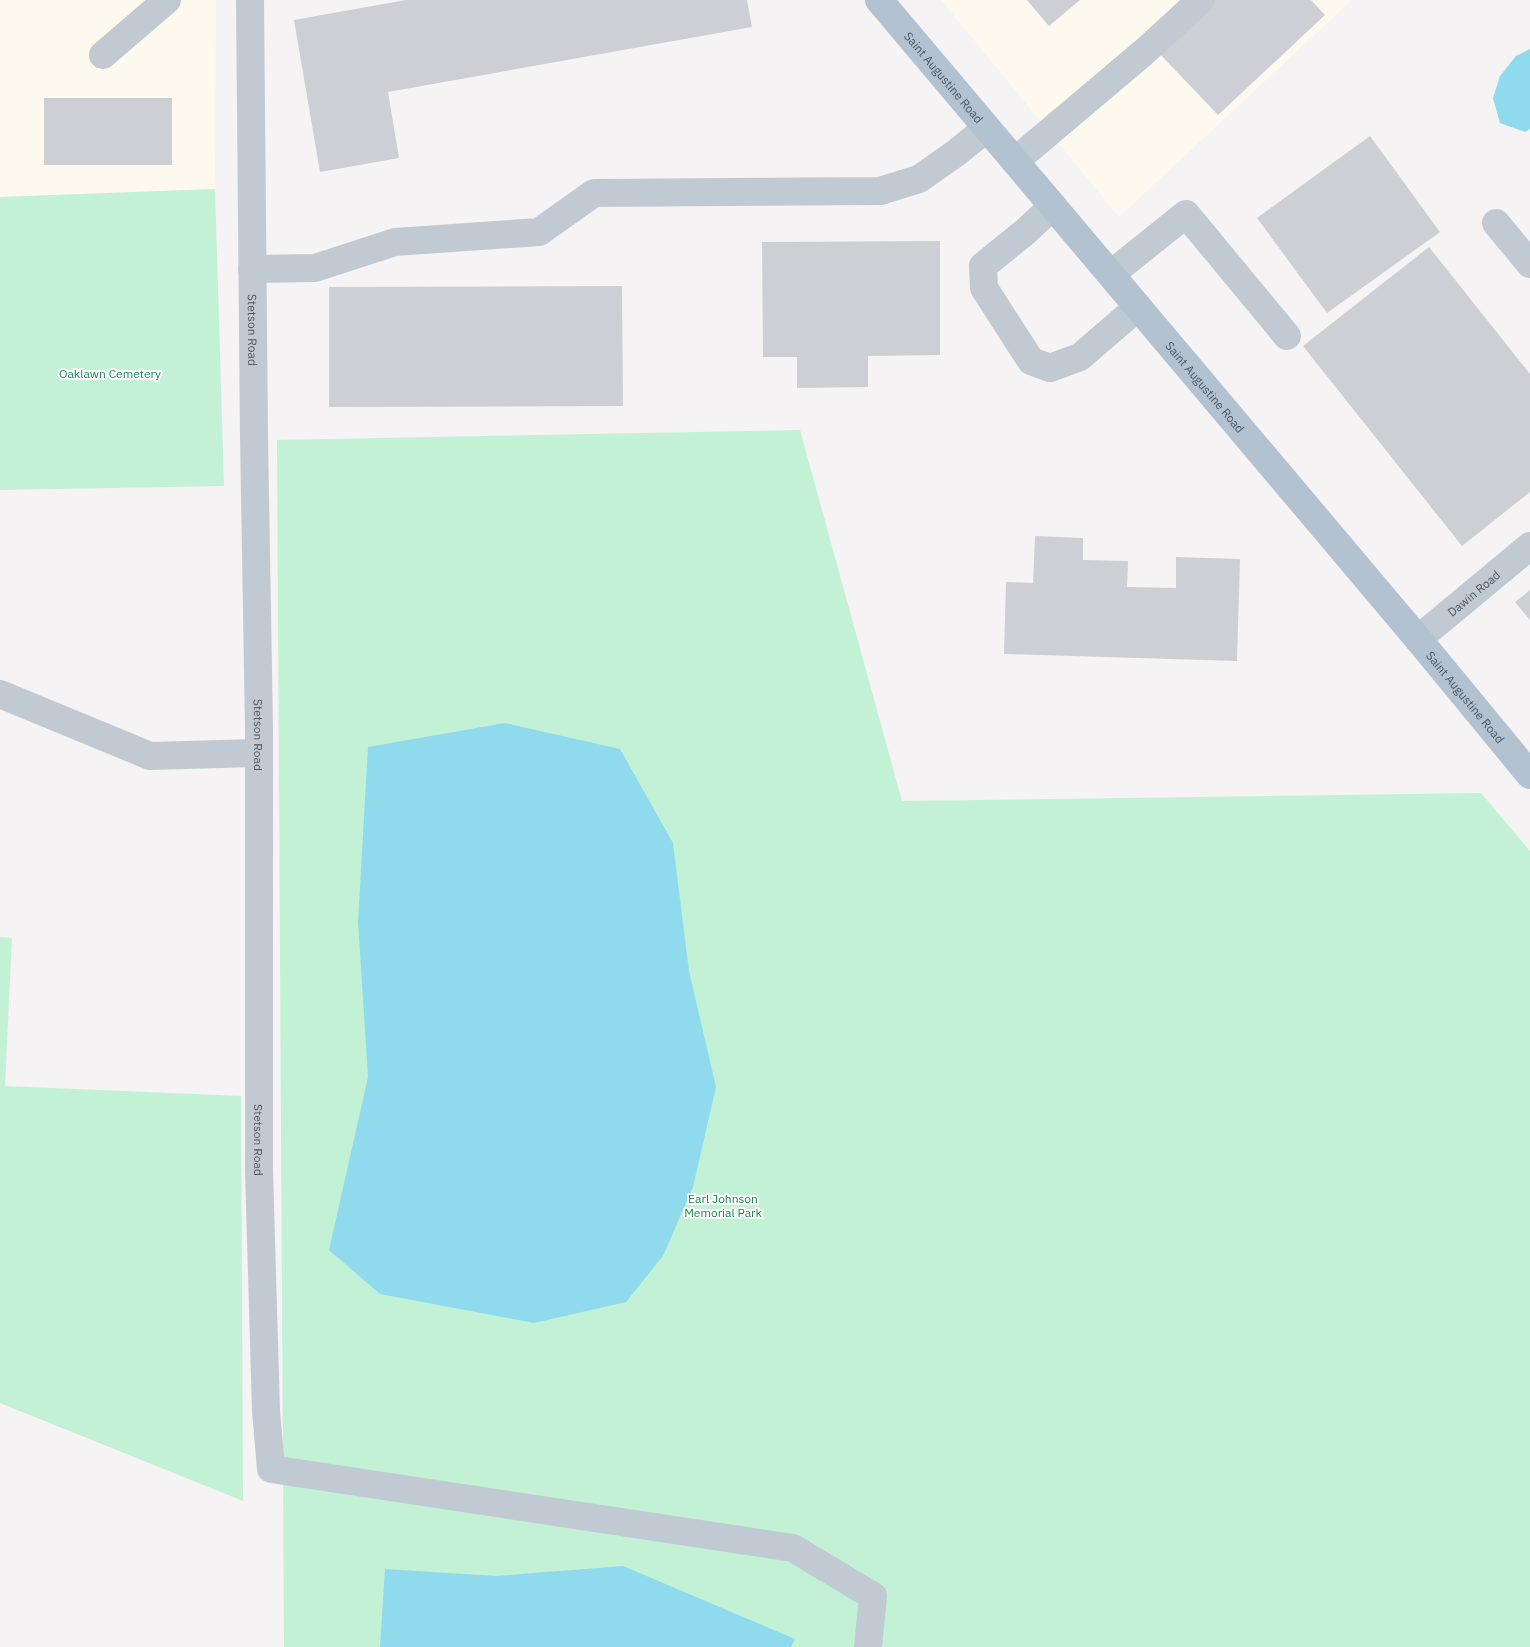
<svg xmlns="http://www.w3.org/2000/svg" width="1530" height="1647" font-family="'IBM Plex Sans',sans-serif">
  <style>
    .commercial { fill: #fdf9ef }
    .green { fill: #c3f1d5 }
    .water { fill: #90daee }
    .building { fill: #cdcfd5 }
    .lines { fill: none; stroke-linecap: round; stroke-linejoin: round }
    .minor { stroke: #c1cad2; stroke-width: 28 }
    .major { stroke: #b3c2d1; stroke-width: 28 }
    .labels { text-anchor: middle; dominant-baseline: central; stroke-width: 4; stroke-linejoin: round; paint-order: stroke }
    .street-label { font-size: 12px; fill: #4a5661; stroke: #fff }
    .park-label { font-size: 12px; fill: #17864f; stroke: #fff }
  </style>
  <rect width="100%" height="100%" fill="#f5f3f3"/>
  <path class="commercial" d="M 0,0 L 216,0 L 215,189 L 0,197 Z
    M 941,0 L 1352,0 L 1119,217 Z"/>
  <path class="green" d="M 215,189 L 224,486 L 0,490 L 0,197 Z
    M 800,430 L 902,801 L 1481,793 L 1530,851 L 1530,1647 L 284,1647 L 277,440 Z
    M 0,937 L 12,938 L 5,1086 L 241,1096 L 243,1501 L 0,1403 Z"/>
  <path class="water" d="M 1530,49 L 1530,129 L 1525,132 L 1500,123 L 1493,98 L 1500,76 L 1516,56 Z
    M 505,723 L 620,749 L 673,843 L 689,971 L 716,1087 L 693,1187 L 663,1256 L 626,1302 L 534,1323 L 380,1294 L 329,1250 L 368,1077 L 358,922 L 368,747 Z
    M 623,1566 L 795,1639 L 791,1647 L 380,1647 L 385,1569 L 496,1576 Z"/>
  <path class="building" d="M 406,0 L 747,0 L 752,27 L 388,92 L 399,158 L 320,172 L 294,20 Z
    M 1027,0 L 1080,0 L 1049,26 Z
    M 1211,0 L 1311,0 L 1325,15 L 1218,115 L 1157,51 Z
    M 44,98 L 172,98 L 172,165 L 44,165 Z
    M 1370,136 L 1440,232 L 1327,313 L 1257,218 Z
    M 940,241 L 940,355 L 868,356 L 868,387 L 797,388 L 797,357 L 763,357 L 762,242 Z
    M 1429,247 L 1530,374 L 1530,492 L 1462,546 L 1303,346 Z
    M 622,286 L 623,406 L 329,407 L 329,287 Z
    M 1035,536 L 1083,538 L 1083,560 L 1128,561 L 1127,587 L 1176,588 L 1176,557 L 1240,559 L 1237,661 L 1004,654 L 1006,582 L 1033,583 Z
    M 1530,590 L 1530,620 L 1515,602 Z"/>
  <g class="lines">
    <g class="minor">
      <path id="s1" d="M 250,0 L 254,437 L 259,728 L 259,1171 L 266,1411 L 271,1469 L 793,1548 L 873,1596 L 868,1647"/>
      <path d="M 103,55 L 167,0"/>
      <path d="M 1015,161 L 1144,52 L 1201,0"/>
      <path d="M 1053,206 L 1025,232 L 983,266 L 984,288 L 1031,361 L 1050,368 L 1080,357 L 1138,307"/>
      <path d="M 1496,223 L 1530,264"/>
      <path d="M 252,269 L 315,268 L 395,242 L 539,232 L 594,193 L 880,191 L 919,179 L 956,153 L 987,128"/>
      <path d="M 1111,274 L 1186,214 L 1287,336"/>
      <path id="s2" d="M 1418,639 L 1530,546"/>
      <path d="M 0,694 L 150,756 L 259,753"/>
    </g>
    <path class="major" id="s3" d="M 879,0 L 1418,639 L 1530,775"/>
  </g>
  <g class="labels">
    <g class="street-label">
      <text stroke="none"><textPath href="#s3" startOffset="101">Saint Augustine Road</textPath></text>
      <text stroke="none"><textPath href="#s1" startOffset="330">Stetson Road</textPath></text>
      <text stroke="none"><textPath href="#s3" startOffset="506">Saint Augustine Road</textPath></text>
      <text stroke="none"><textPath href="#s2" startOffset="72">Dawin Road</textPath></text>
      <text stroke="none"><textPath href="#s3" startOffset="911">Saint Augustine Road</textPath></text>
      <text stroke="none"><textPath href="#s1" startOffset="735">Stetson Road</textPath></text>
      <text stroke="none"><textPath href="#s1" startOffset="1140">Stetson Road</textPath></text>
    </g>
    <g class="park-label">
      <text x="110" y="373">Oaklawn Cemetery</text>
      <text x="723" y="1198">Earl Johnson<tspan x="723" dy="14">Memorial Park</tspan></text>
    </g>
  </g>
</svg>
